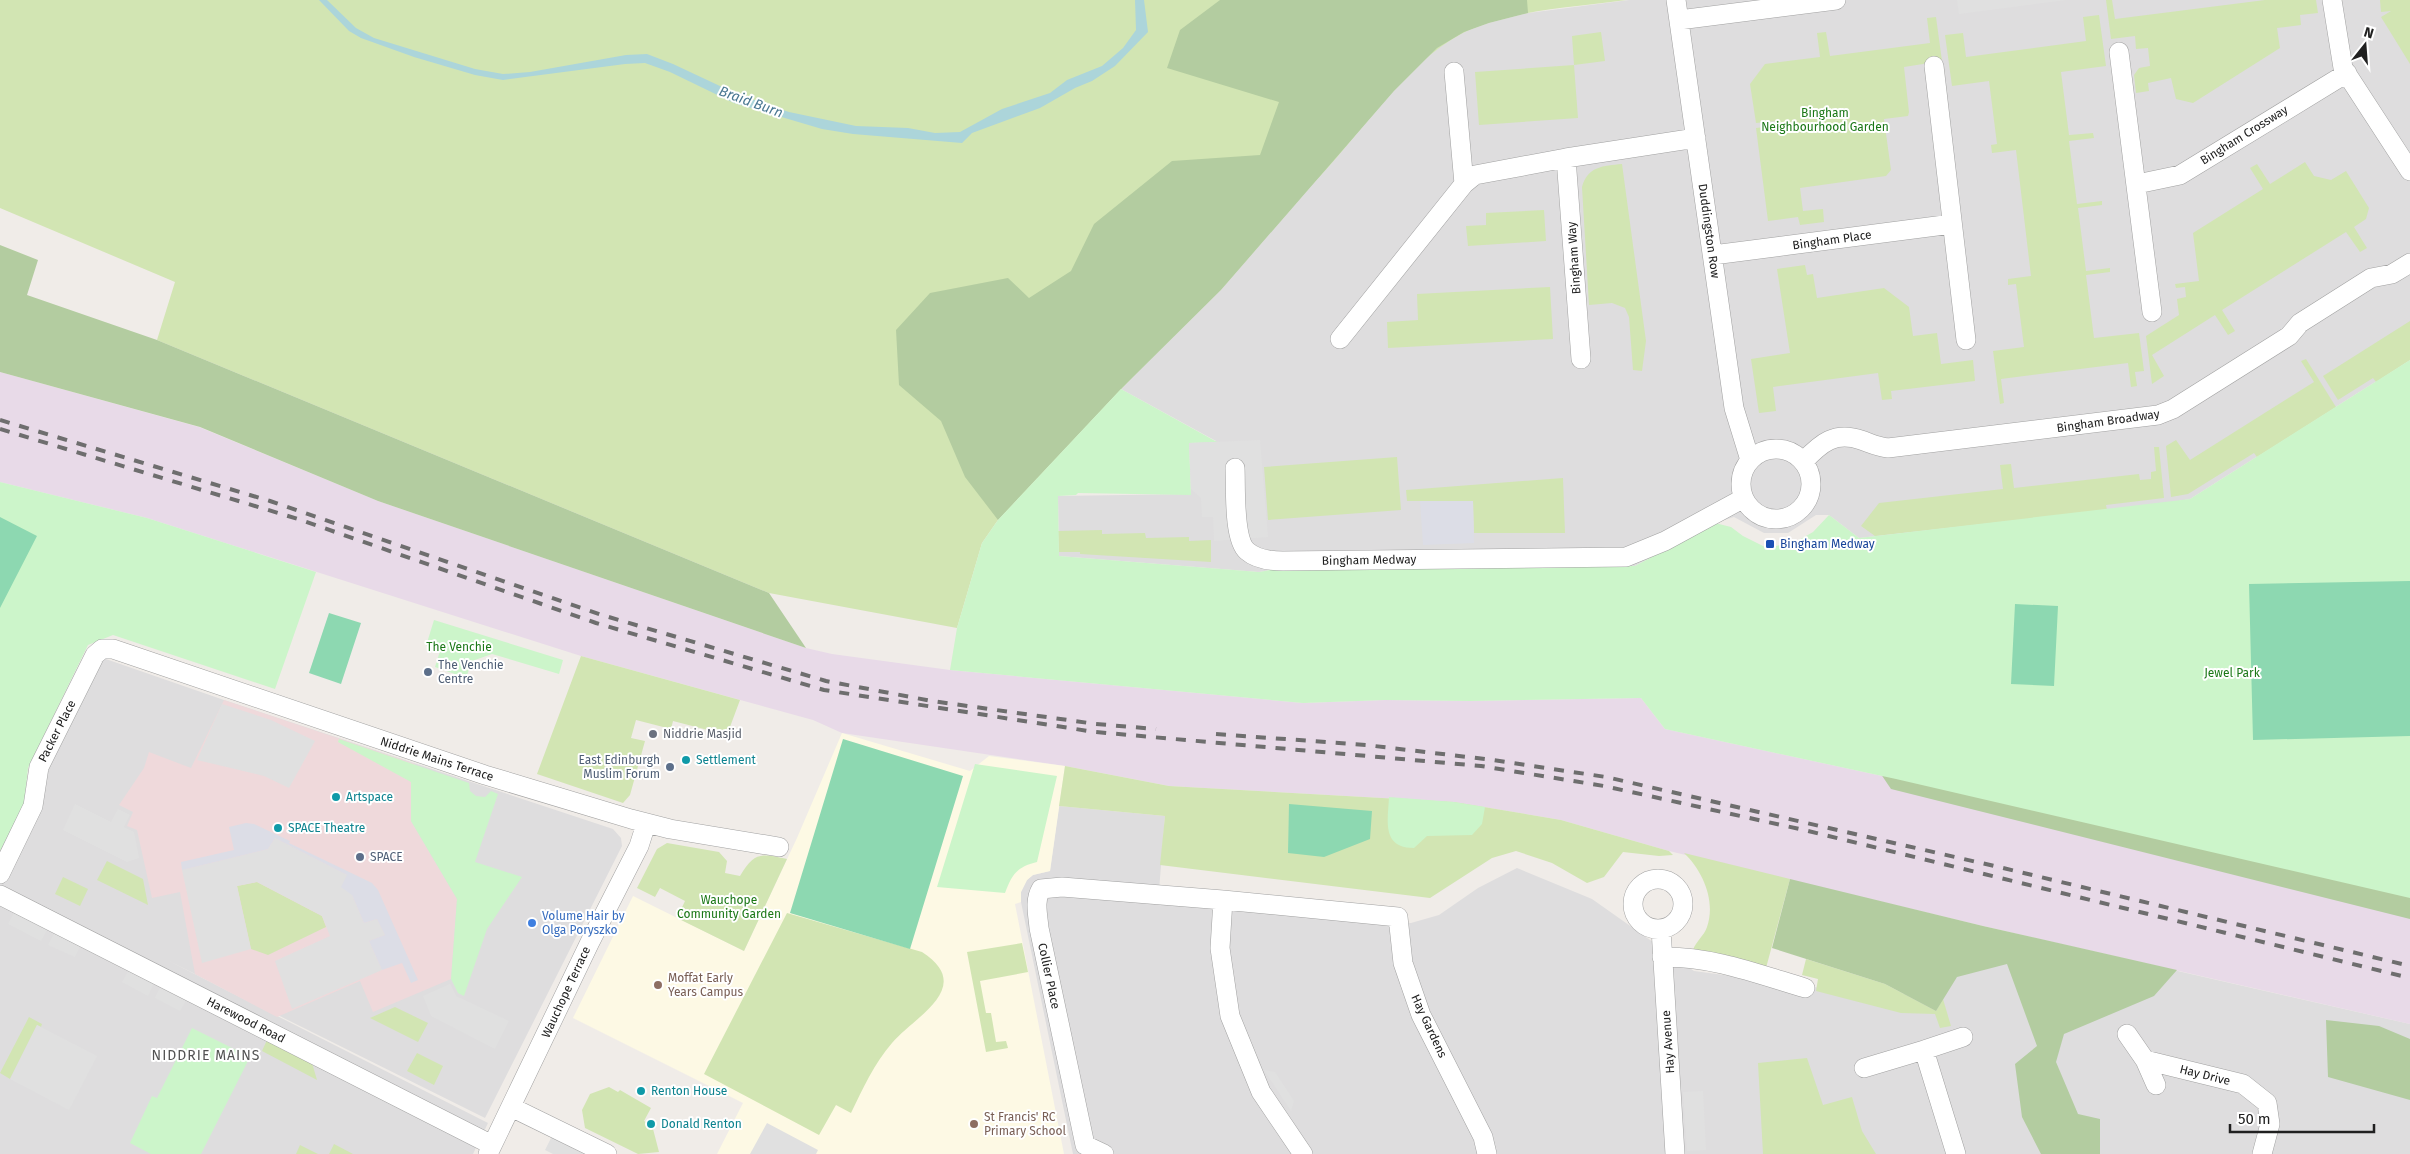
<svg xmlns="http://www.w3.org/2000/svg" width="2410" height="1154" font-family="'Fira Sans',sans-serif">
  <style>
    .residential { fill: #deddde }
    .commercial { fill: #efd9db }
    .industrial { fill: #e8dae8 }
    .education { fill: #fdf9e4 }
    .grass { fill: #d2e5b3 }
    .forest { fill: #b3cca0 }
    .park { fill: #ccf5ca }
    .pitch { fill: #8dd8b1 }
    .parking { fill: #e0e0e0 }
    .plaza { fill: #dcdde6 }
    .water { fill: #acd5da }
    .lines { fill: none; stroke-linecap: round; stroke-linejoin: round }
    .street-casing { stroke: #a1a1a1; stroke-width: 20 }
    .street { stroke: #fff; stroke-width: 19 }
    .rail { stroke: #6e6e6e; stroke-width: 4; stroke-dasharray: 10 10; stroke-linecap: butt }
    .transit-dot { fill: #1a4fb4; stroke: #fff; stroke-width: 2 }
    .service-dot { fill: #5c6f8a; stroke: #fff; stroke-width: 2 }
    .worship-dot { fill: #6b7280; stroke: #fff; stroke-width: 2 }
    .culture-dot { fill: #0f9aa8; stroke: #fff; stroke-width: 2 }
    .shop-dot { fill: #3f7fe0; stroke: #fff; stroke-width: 2 }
    .education-dot { fill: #8d6e63; stroke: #fff; stroke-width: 2 }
    .labels { text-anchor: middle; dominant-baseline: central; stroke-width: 4; stroke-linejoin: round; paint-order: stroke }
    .park-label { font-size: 12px; fill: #1a7716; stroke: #fff }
    .street-label { font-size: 12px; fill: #202020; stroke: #fff }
    .transit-label { font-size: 12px; fill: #164399; stroke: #fff; text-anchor: start }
    .service-label { font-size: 12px; fill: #4e5e75; stroke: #fff; text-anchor: start }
    .worship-label { font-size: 12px; fill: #5b616d; stroke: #fff; text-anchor: start }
    .culture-label { font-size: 12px; fill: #0d838f; stroke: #fff; text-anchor: start }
    .shop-label { font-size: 12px; fill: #366cbe; stroke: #fff; text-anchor: start }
    .education-label { font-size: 12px; fill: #785e54; stroke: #fff; text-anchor: start }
    .water-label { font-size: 14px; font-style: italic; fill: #4a7892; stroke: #fff }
    .neighbourhood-label { font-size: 14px; letter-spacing: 1px; fill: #535353; stroke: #fff }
  </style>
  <rect width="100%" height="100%" fill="#f0ece8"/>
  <path class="residential" d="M 1629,0 L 2410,0 L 2410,360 L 2190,499 L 2161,504 L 1859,538 L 1829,515 L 1816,515 L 1788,533 L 1764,533 L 1734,517 L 1715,523 L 1635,566 L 1270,570 L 1259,572 L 1059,556 L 1058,496 L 1191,494 L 1189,443 L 1216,441 L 1121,389 L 1221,290 L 1394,91 L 1437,48 L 1464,32 L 1489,23 L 1528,13 Z
    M 100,657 L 224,700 L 613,829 L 621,838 L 622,846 L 485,1118 L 169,961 L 488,1123 L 473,1154 L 0,1154 L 0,867 Z
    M 1059,806 L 1165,816 L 1158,903 L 1411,923 L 1439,915 L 1478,888 L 1517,868 L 1592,899 L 1694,971 L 1896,998 L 2016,934 L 2410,1024 L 2410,1154 L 1073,1154 L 1021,902 L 1021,892 L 1027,880 L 1033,875 L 1050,871 Z"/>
  <path class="commercial" d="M 224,700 L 415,764 L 411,821 L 457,899 L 451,979 L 373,1012 L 360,981 L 277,1017 L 195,974 L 180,892 L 152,898 L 137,830 L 127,826 L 133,812 L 119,805 L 144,768 L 149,752 L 191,768 Z"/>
  <path class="industrial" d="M 0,372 L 199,427 L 378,501 L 806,648 L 832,654 L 950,670 L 1303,703 L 1385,700 L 1470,701 L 1641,698 L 1665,729 L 1896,779 L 2410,898 L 2410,1024 L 1983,926 L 1669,851 L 1561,820 L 1454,802 L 1169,786 L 1065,766 L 842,733 L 813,720 L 581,656 L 147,518 L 0,482 Z"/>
  <path class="education" d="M 842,733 L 970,771 L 989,756 L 1065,766 L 1050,871 L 1033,875 L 1027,880 L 1021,892 L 1021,902 L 1015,904 L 1064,1154 L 717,1154 L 743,1103 L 573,1018 L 633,896 L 744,951 L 797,838 Z"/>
  <path class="grass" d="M 0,0 L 1626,0 C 1577,7 1505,10 1461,34 C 1404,65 1366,127 1322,174 C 1214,289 1107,405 998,520 L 982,543 L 957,628 L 769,593 L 157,340 L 175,282 L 0,208 Z
    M 2106,0 L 2112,0 L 2115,19 L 2265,0 L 2316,0 L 2318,13 L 2300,15 L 2301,25 L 2277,28 L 2280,48 L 2193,103 L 2176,99 L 2171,78 L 2148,83 L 2149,91 L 2136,93 L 2134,75 L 2139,68 L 2150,66 L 2148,48 L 2136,49 L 2135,36 L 2111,39 Z
    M 2380,0 L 2410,0 L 2410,64 L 2381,17 L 2391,11 L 2381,12 Z
    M 2099,15 L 2106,66 L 2061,72 L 2069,135 L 2093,133 L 2094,138 L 2069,141 L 2077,204 L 2102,201 L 2102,205 L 2078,208 L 2086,271 L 2110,268 L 2110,272 L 2086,275 L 2094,338 L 2139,333 L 2144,371 L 2135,372 L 2137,386 L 2131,387 L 2128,363 L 2001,379 L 2004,403 L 2000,404 L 1993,351 L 2024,347 L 2016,284 L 2008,285 L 2008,279 L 2031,276 L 2016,150 L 1992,153 L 1991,145 L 1997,144 L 1989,81 L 1952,86 L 1945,35 L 1963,33 L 1966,57 L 2086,41 L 2083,17 Z
    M 1936,17 L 1942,61 L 1904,67 L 1909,112 L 1908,116 L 1884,119 L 1891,170 L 1886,176 L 1800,188 L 1803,211 L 1823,209 L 1824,222 L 1800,225 L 1798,217 L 1768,221 L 1756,128 L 1780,125 L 1776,121 L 1756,123 L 1750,84 L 1765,64 L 1820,57 L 1817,33 L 1826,32 L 1830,56 L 1930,43 L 1927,18 Z
    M 1601,32 L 1605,61 L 1574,65 L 1578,118 L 1479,125 L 1475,72 L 1574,65 L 1572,36 Z
    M 2305,162 L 2314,176 L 2331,180 L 2346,171 L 2369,208 L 2366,219 L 2354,227 L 2367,248 L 2360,252 L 2346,232 L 2222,310 L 2235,331 L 2228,335 L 2215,315 L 2152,355 L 2164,376 L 2152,384 L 2146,336 L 2179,315 L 2177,299 L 2186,297 L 2185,287 L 2176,288 L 2175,284 L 2199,281 L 2193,233 L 2263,189 L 2250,168 L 2257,164 L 2270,184 Z
    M 1622,164 L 1646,341 L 1642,371 L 1633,370 L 1629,317 L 1625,308 L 1612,303 L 1589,305 L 1582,187 C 1588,166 1603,166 1622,164 Z
    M 1544,210 L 1546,241 L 1468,246 L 1466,226 L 1486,225 L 1486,213 Z
    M 1805,265 L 1807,275 L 1813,274 L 1817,298 L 1884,288 L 1909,307 L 1913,336 L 1937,333 L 1941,364 L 1973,360 L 1975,381 L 1891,391 L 1892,399 L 1882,400 L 1878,373 L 1773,387 L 1776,411 L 1759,413 L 1751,359 L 1790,353 L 1777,269 Z
    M 1550,287 L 1553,339 L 1388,348 L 1387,322 L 1418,320 L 1417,294 Z
    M 2410,321 L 2410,360 L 2376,382 L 2373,378 L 2338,400 L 2323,376 Z
    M 2306,359 L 2336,407 L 2257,457 L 2254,453 L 2188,494 L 2171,497 L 2166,446 L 2176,440 L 2190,460 L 2314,382 L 2301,361 Z
    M 2154,447 L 2159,447 L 2164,498 L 2106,505 L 2107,510 L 1875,536 L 1861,526 L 1879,503 L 2003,489 L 2000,465 L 2011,464 L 2014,488 L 2139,474 L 2140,480 L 2151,479 L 2151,472 L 2156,471 Z
    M 1397,457 L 1401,510 L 1268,520 L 1264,467 Z
    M 1563,478 L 1565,533 L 1474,533 L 1473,501 L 1407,501 L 1406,490 Z
    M 1102,530 L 1102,534 L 1145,533 L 1146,538 L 1189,537 L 1189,541 L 1211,540 L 1211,562 L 1080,554 L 1080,552 L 1059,552 L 1058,531 Z
    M 581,656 L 740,700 L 727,735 L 673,721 L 671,729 L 636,720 L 631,738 L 645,741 L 630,795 L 623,803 L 537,774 Z
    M 1065,766 L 1169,786 L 1454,802 L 1561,820 L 1669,851 L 1673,855 L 1659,856 L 1623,852 L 1604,877 L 1587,883 L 1552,863 L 1516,851 L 1492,858 L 1430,898 L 1160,865 L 1165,816 L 1059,806 Z
    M 667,843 L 719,852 L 727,861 L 725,873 L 740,876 C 754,852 761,853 787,859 L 744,951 L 677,918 L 685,901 L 660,888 L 655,897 L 637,888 L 657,849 Z
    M 1684,853 L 1790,879 L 1766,968 L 1693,950 C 1696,941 1704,936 1707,927 C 1716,901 1703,871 1684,853 Z
    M 107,861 L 143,879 L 148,905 L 97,880 Z
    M 63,877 L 88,889 L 80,906 L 55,894 Z
    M 257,882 L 322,916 L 326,927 L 268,955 L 251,949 L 237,886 Z
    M 787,913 L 922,952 C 976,987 915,1016 892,1043 C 874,1064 863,1088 851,1113 L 836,1105 L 819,1135 L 704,1074 Z
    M 1022,943 L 1028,972 L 980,981 L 986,1013 L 991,1013 L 996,1042 L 1006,1041 L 1008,1048 L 986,1052 L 967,952 Z
    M 1806,959 L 1885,984 L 1936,1011 L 1943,999 L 1951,1026 L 1940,1028 L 1935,1014 L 1901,1013 L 1816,991 L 1818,979 L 1802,975 Z
    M 395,1007 L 428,1023 L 418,1042 L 370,1018 Z
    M 29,1017 L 42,1024 L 41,1027 L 37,1025 L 10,1079 L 0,1073 Z
    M 267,1040 L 312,1063 L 317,1080 L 262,1051 Z
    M 417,1053 L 443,1066 L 434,1085 L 407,1071 Z
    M 1807,1058 L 1823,1105 L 1852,1097 L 1862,1131 L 1876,1154 L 1763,1154 L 1758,1063 Z
    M 609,1087 L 618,1092 L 620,1090 L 651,1108 L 644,1121 L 652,1125 L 659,1152 L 638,1154 L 585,1128 L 582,1110 L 590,1094 Z
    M 334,1144 L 353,1154 L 329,1154 Z
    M 300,1145 L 318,1154 L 296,1154 Z"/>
  <path class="forest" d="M 1220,0 L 1527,0 L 1528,13 L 1489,23 L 1464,32 L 1437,48 L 1394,91 L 1221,290 L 1121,389 L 998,520 L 965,477 L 941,421 L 899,385 L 896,330 L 930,293 L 1008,278 L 1029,298 L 1071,271 L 1094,224 L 1172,161 L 1260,155 L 1279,102 L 1167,68 L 1180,30 Z
    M 0,245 L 38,260 L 27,295 L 157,340 L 769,593 L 806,648 L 378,501 L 200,427 L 0,372 Z
    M 1864,749 L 2410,830 L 2410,919 L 1891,789 Z
    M 1790,879 L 1983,926 L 2177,970 L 2154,996 L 2064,1034 L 2056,1062 L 2078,1114 L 2100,1119 L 2100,1154 L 2041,1154 L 2022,1117 L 2015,1064 L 2037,1046 L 2007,964 L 1957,977 L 1936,1011 L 1885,984 L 1772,948 Z
    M 2326,1020 L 2379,1026 L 2410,1039 L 2410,1100 L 2328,1077 Z"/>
  <path class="park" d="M 2410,360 L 2410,898 L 1896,779 L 1665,729 L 1641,698 L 1470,701 L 1385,700 L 1303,703 L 950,670 L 957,628 L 982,543 L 998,520 L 1121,389 L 1217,442 L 1189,443 L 1191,495 L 1078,493 L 1076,495 L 1058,496 L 1059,556 L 1259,572 L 1270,570 L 1635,566 L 1715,523 L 1731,527 L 1743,536 L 1765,547 L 1776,546 L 1799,540 L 1813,532 L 1829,515 L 1859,538 L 2190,499 Z
    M 0,482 L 147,518 L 316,572 L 275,689 L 113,635 L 88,645 L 28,768 L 24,805 L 0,851 Z
    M 434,620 L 563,660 L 559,674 L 492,654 L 472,661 L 466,678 L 435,667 L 440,651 L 426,646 Z
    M 339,739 L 469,783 L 470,791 L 476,796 L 485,797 L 491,791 L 498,794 L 475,862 L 522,877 L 487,929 L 464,996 L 458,993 L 451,979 L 457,899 L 411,821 L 411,782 L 338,742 Z
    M 975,764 L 1057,776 L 1037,862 C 1017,867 1012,874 1005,893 L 937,887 Z
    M 1389,797 L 1454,802 L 1485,807 L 1482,824 L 1472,835 L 1427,836 L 1414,848 C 1381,848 1388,820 1389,797 Z
    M 192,1028 L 250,1057 L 201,1154 L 151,1154 L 130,1143 L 152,1096 L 157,1098 Z"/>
  <path class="pitch" d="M 0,517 L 37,536 L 0,608 Z
    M 2410,581 L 2410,736 L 2253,740 L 2249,584 Z
    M 2015,604 L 2058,606 L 2054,686 L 2011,684 Z
    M 329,613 L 361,623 L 341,684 L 309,673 Z
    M 843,739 L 963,776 L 910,949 L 790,913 Z
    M 1289,804 L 1372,811 L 1370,839 L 1324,857 L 1288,853 Z"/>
  <path class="parking" d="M 1957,0 L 2068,0 L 1959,14 Z
    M 1260,440 L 1268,537 L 1214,541 L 1213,517 L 1202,517 L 1201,498 L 1191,489 L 1189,443 Z
    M 222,704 L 271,720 L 315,741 L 289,788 L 264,776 L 197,760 Z
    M 75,804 L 111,822 L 118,809 L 130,815 L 124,827 L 134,832 L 139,858 L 127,862 L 63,830 Z
    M 275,838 L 347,875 L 352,895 L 364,923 L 377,919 L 385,935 L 369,941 L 382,970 L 292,1009 L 275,961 L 330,936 L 322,916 L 257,882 L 237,886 L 251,949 L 202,963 L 182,870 L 268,849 Z
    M 15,911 L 48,928 L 41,941 L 8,924 Z
    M 55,932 L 81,945 L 75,957 L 48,945 Z
    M 129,970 L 154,983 L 148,996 L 122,982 Z
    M 450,984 L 456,996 L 509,1021 L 495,1049 L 431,1016 L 423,996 Z
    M 161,986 L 187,999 L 180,1011 L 155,998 Z
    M 37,1025 L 97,1056 L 69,1110 L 10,1079 Z
    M 1264,1070 L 1275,1072 L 1294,1101 L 1291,1111 Z
    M 1703,1091 L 1706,1150 L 1687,1151 L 1683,1092 Z
    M 767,1123 L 818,1150 L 816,1154 L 750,1154 Z
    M 552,1136 L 589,1154 L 553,1154 L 545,1150 Z"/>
  <path class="plaza" d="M 1420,501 L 1473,501 L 1474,543 L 1423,545 Z
    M 246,823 L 254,824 L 290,841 L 289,843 L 372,883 L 378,890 L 418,980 L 411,983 L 402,963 L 382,970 L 369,941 L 385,935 L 377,919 L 364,923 L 352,895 L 341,887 L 347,875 L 275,838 L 268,849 L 182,870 L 181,862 L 234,850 L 229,827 Z"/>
  <path class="water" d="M 319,0 L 327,0 L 356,28 L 374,38 L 475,69 L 503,74 L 530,72 L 626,55 L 647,54 L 673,64 L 737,94 L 789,112 L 856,126 L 908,128 L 935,133 L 960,132 L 1002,109 L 1050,93 L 1067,80 L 1102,66 L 1123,48 L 1136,30 L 1135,0 L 1144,0 L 1148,32 L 1115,66 L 1092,81 L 1075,88 L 1040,108 L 972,133 L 962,143 L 853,134 L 822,129 L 734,103 L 670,72 L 645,63 L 625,64 L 503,80 L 475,75 L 414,57 L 361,38 L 349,31 Z"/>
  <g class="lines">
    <defs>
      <path id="street" d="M 1676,0 L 1734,408 L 1750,460
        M 2332,0 L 2343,68 L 2410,171
        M 1679,20 L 1836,0
        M 2119,52 L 2152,312
        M 1934,66 L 1966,340
        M 1454,72 L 1464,184
        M 1566,158 L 1581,359
        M 2137,184 L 2180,175 L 2347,73
        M 1713,255 L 1952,224
        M 1340,339 L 1464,184 L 1475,175 L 1566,158 L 1696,138
        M1741 484a35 35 0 1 1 70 0a35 35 0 1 1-70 0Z
        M 1804,461 C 1821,443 1835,431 1861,440 C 1870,443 1878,447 1888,448 L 2158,415 L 2173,409 L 2289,336 L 2300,323 L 2371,278 L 2392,274 L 2410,263
        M 1235,468 C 1236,487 1233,539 1247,551 C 1256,559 1272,561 1283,561 L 1626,557 L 1665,541 L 1744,498
        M 0,874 L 33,806 L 39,767 L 95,655 L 102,649 L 113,649 L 485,775 L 631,819 L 670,829 L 779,847
        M1633 904a25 25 0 1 1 50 0a25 25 0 1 1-50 0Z
        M 0,895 L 492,1145
        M 1223,900 L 1398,917 L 1403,963 L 1421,1015 L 1483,1137 L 1487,1154
        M 1661,929 L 1675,1154
        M 1662,957 C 1711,956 1758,974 1805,988
        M 2127,1034 L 2145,1060 L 2243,1084 L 2267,1103 L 2270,1124 L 2262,1154
        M 2145,1060 L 2156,1085
        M 1864,1068 L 1924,1050
        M 511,1107 L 607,1154
        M 488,1154 L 590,942 L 639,846 L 646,824
        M 1104,1154 L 1085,1145 L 1039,928 C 1038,915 1034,901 1041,889 L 1062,887 L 1223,900 L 1220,948 L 1230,1016 L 1261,1092 L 1303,1154
        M 1956,1154 L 1924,1050 L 1963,1037"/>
    </defs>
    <use href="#street" class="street-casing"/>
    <use href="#street" class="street"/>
    <path class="rail" d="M 0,420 L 270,501 L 602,615 L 826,681 L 932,701 L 1096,724 L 1156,729
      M 0,429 L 298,519 L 596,623 L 824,690 L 1095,732 L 1481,766 L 1604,786 L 1804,830 L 2410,978
      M 1216,734 L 1366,745 L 1493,760 L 1606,777 L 2003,868 L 2410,966"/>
  </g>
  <rect class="transit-dot" x="1765" y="539" width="10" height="10" rx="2.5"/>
  <g class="service-dot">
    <circle cx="428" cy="672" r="5"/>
    <circle cx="670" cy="767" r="5"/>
    <circle cx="360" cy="857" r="5"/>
  </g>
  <circle class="worship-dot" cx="653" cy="734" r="5"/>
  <g class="culture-dot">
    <circle cx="686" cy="760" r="5"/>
    <circle cx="336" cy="797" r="5"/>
    <circle cx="278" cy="828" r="5"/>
    <circle cx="641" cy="1091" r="5"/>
    <circle cx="651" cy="1124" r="5"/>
  </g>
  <circle class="shop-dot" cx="532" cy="923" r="5"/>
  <g class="education-dot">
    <circle cx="658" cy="985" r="5"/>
    <circle cx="974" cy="1124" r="5"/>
  </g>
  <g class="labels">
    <g class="park-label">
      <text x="1825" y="113">Bingham<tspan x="1825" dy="14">Neighbourhood Garden</tspan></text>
      <text x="459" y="647">The Venchie</text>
      <text x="2232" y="673">Jewel Park</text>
      <text x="729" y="900">Wauchope<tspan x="729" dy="14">Community Garden</tspan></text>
    </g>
    <g class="street-label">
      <text transform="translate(2244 135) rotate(-32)">Bingham Crossway</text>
      <text transform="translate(1709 231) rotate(82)">Duddingston Row</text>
      <text transform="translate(1832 240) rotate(-8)">Bingham Place</text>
      <text transform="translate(1574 258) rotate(-94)">Bingham Way</text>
      <text transform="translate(2108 421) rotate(-8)">Bingham Broadway</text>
      <text transform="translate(1369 560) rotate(-1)">Bingham Medway</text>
      <text transform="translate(57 731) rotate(-63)">Packer Place</text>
      <text transform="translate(437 759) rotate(18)">Niddrie Mains Terrace</text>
      <text transform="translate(1049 976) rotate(78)">Collier Place</text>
      <text transform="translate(566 992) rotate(-65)">Wauchope Terrace</text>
      <text transform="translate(246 1020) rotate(27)">Harewood Road</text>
      <text transform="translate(1429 1026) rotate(65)">Hay Gardens</text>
      <text transform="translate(1668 1042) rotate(-94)">Hay Avenue</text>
      <text transform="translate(2205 1075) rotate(14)">Hay Drive</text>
    </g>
    <g class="transit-label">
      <text x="1780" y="544">Bingham Medway</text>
    </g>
    <g class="service-label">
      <text x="438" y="665">The Venchie<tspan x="438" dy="14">Centre</tspan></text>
      <text x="660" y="760" text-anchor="end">East Edinburgh<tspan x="660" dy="14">Muslim Forum</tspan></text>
      <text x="370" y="857">SPACE</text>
    </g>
    <g class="worship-label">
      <text x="663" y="734">Niddrie Masjid</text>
    </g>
    <g class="culture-label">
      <text x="696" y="760">Settlement</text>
      <text x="346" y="797">Artspace</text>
      <text x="288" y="828">SPACE Theatre</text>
      <text x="651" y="1091">Renton House</text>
      <text x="661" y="1124">Donald Renton</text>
    </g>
    <g class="shop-label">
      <text x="542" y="916">Volume Hair by<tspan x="542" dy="14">Olga Poryszko</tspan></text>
    </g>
    <g class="education-label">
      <text x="668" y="978">Moffat Early<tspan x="668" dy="14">Years Campus</tspan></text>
      <text x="984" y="1117">St Francis' RC<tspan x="984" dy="14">Primary School</tspan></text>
    </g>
    <g class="water-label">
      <text transform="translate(751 102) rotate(20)">Braid Burn</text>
    </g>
    <g class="neighbourhood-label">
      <text x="206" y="1055">NIDDRIE MAINS</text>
    </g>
  </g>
  <g transform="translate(2365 45) rotate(17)" stroke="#ffffff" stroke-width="4" paint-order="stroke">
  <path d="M0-4L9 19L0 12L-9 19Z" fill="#202020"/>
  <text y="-8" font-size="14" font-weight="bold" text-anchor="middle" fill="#202020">N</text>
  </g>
  <path d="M2230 1124v8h144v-8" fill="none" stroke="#202020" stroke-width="2.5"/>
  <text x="2238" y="1124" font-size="15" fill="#202020" stroke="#ffffff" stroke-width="4" paint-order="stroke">50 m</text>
</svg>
